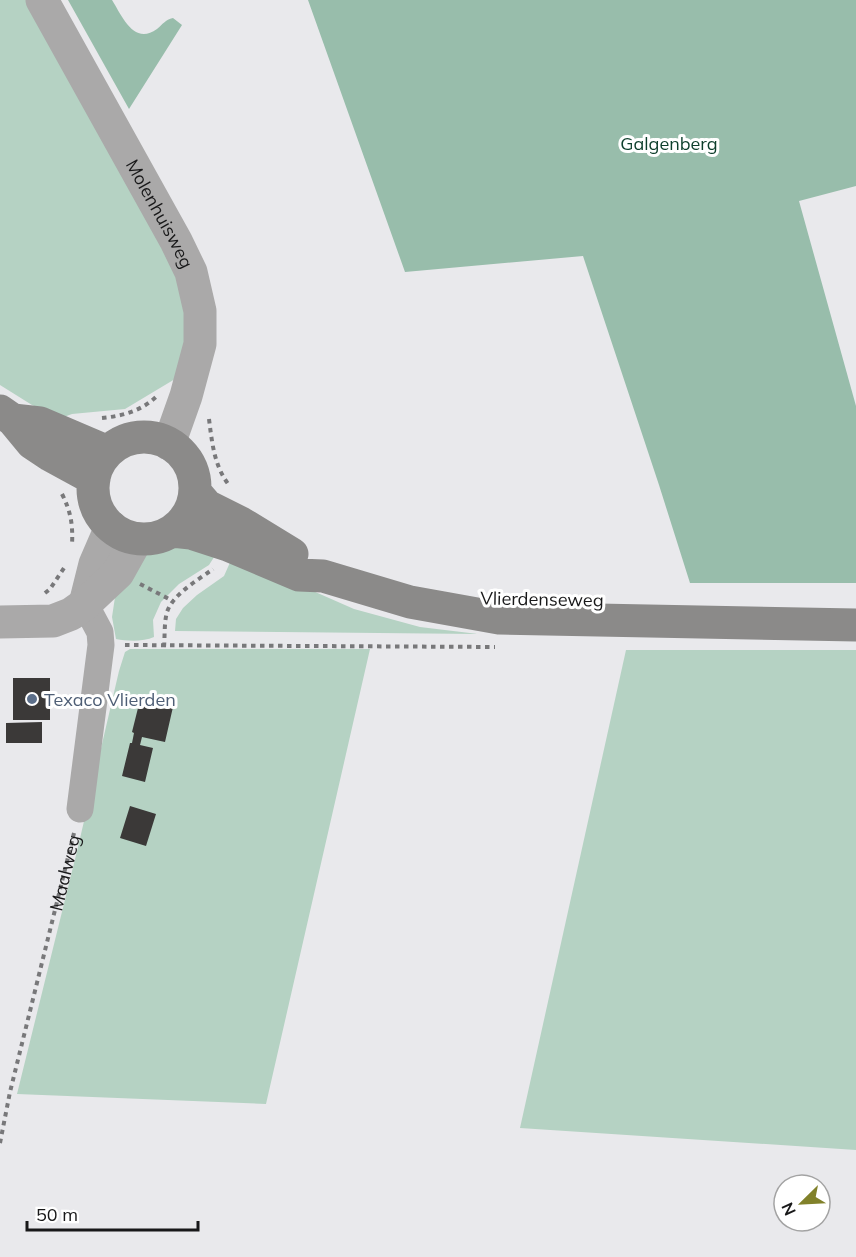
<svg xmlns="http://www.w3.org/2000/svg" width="856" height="1257" font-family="Mulish,sans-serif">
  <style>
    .green { fill: #b5d2c3 }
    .forest { fill: #98bdab }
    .building { fill: #3b3938 }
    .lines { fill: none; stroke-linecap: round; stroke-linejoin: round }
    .path { stroke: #78787a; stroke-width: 4; stroke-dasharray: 4.5 4.5; stroke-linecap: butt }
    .minor { stroke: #aaa9a9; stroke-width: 27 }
    .tertiary { stroke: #aaa9a9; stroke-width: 33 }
    .secondary { stroke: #8b8a89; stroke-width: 33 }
    .service-dot { fill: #5c6f8a; stroke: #fff; stroke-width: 2 }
    .labels { text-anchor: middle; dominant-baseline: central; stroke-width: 6; stroke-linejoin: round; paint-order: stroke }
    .park-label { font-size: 18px; fill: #0c3e2b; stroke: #fff }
    .street-label { font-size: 18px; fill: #181819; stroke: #fff }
    .service-label { font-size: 18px; fill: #4e5e75; stroke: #fff; text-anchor: start }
  </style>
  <rect width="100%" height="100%" fill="#e9e9ec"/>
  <path class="green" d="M 0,0 L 41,0 L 169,242 L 190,319 L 175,379 L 125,409 L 72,414 L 61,418 L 32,405 L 0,385 Z
    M 168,546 L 218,551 L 209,565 L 179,584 L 161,602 L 153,620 L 154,637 C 143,642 127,641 116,639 L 112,617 L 117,584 L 129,565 L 152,551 Z
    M 232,558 L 272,573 L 354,609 L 420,627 L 478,634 L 175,631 L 176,619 L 183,608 L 197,595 L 224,576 Z
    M 130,649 L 370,649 L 266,1104 L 17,1094 L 78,847 L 119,671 L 125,652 Z
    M 626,650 L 856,650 L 856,1150 L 520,1128 Z"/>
  <path class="forest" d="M 68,0 L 112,0 C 122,16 134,46 157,29 C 163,24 165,20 173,18 L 182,25 L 129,109 Z
    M 308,0 L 856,0 L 856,186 L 799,201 L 856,406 L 856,583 L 690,583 L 659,485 L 583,256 L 405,272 Z"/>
  <path class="building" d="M 13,678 L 50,678 L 50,720 L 13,720 Z
    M 140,700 L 156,703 L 157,700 L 169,703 L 168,706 L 173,707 L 165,742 L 142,737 L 140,745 L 153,748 L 145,782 L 122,776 L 130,743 L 132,743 L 134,733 L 132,732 Z
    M 42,722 L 42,743 L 6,743 L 6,723 Z
    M 130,806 L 156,814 L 146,846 L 120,838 Z"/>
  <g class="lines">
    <g class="path">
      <path d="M 102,418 C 122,416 141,411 156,397"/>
      <path d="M 209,419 C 212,442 214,466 229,485"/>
      <path d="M 62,494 C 71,512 73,525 72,545"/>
      <path d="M 140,584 L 173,601"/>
      <path d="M 45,593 L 50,589 L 64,568"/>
      <path d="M 125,645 L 495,647"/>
      <path d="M 164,647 C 165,635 164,623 167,612 C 173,594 198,580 213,569"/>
      <path id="s1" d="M 0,1143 L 10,1092 L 74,833"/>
    </g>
    <path class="minor" d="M 80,809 L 101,645 L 100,632 L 85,604"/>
    <g class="tertiary">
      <path id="s2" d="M 42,0 L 176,241 L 191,272 L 200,311 L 200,344 L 186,396 L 169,444"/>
      <path d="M 85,604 L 95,564 L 111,527"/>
      <path d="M 0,622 L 53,621 L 71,614 L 85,604 L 118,573 L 137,539"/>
    </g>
    <path class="secondary" d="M 0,411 L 13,420 L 32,443 L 50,455 L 94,479
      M 13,420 L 40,423 L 108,452
      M93 488a51 51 0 1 1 102 0a51 51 0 1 1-102 0Z
      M 195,492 L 207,506 L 241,523 L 292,554
      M 172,531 L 191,533 L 228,545 L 299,575 L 323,576 L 410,602 L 499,618 L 856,625"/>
  </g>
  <circle class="service-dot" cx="32" cy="699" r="6"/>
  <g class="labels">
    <g class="park-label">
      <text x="669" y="143">Galgenberg</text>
    </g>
    <g class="street-label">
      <text stroke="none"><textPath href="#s2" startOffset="244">Molenhuisweg</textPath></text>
      <text transform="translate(542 599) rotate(1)">Vlierdenseweg</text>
      <text stroke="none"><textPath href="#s1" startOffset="278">Maalweg</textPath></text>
    </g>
    <g class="service-label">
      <text x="44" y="699">Texaco Vlierden</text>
    </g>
  </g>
  <g transform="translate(802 1203) rotate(246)"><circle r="28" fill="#ffffff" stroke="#a3a3a3" stroke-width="1.5"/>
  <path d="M0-4.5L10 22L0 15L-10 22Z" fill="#81812a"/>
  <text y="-9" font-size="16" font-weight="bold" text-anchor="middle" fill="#181819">N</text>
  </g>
  <path d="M27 1221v9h171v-9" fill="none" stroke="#181819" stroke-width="3"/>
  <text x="36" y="1221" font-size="18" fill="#181819" stroke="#ffffff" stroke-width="4.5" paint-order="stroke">50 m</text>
</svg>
